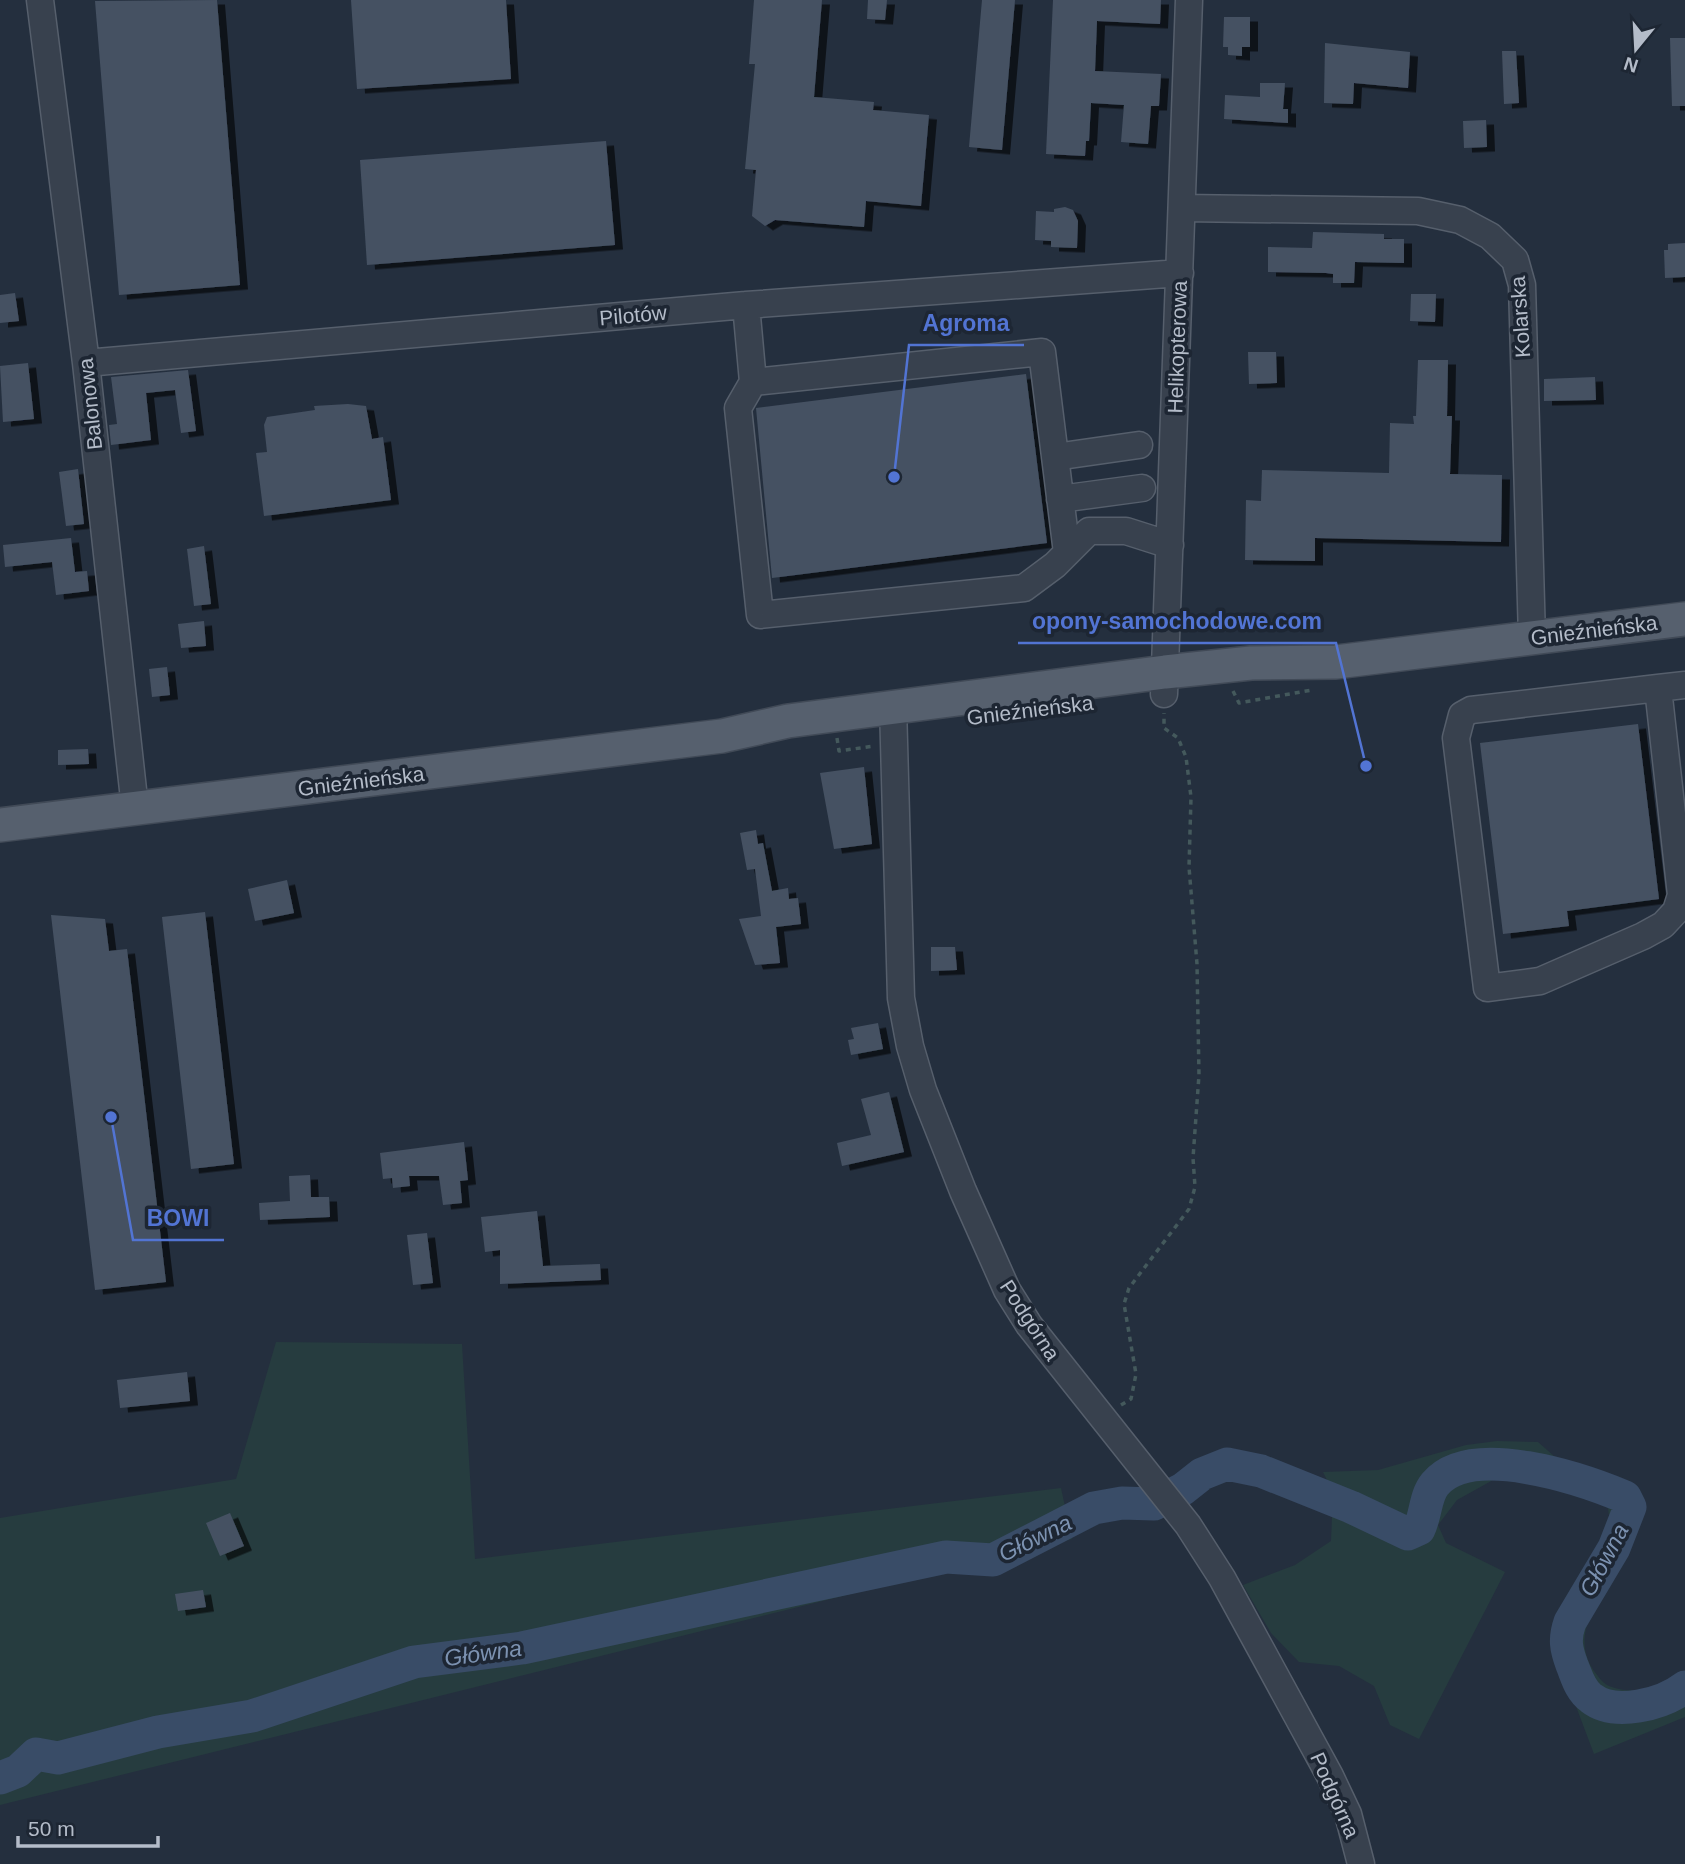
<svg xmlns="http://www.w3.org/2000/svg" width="1685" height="1864" font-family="Arial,sans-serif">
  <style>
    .green { fill: #263c3f }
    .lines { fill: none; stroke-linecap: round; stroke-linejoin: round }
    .river { stroke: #394c67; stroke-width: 33 }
    .building { fill: #455162; filter: url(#shadow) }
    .minor-casing { stroke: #565f6c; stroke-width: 29 }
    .major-casing { stroke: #414a57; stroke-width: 36 }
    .path { stroke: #44595c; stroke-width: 3.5; stroke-dasharray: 5 5; stroke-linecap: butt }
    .minor { stroke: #38414e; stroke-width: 26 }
    .major { stroke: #56606e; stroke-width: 33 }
    .labels { text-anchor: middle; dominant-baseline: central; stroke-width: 7; stroke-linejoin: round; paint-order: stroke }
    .street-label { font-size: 21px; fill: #b4bcc9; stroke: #1d2633 }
    .water-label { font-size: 23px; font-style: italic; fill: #7c92b1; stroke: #1d2633 }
    .leader { fill: none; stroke: #5274d3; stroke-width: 2.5 }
    .callout-dot { fill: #5274d3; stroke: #1d2633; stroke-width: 2.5 }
    .callout-label { font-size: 23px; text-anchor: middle; font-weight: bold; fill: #5274d3; stroke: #1d2633; stroke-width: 7; stroke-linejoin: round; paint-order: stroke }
  </style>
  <defs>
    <filter id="shadow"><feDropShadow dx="8" dy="4.5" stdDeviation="0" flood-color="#0009"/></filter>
  </defs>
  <rect width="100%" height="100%" fill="#242f3e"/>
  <path class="green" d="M 276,1342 L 462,1344 L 475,1559 L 1061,1488 L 1072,1539 L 0,1805 L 0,1518 L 236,1479 Z
    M 1497,1441 L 1538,1442 L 1563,1464 L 1636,1492 L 1642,1510 C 1635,1527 1627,1546 1619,1563 C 1602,1596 1568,1634 1594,1671 C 1599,1677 1601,1682 1609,1686 C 1634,1696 1662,1688 1685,1676 L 1685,1717 L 1594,1754 L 1577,1709 L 1560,1636 L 1566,1611 L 1583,1586 L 1610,1523 L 1608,1508 L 1596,1496 L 1521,1472 L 1502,1475 L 1457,1500 L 1438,1525 L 1446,1543 L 1505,1572 L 1419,1739 L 1390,1725 L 1374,1686 L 1339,1666 L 1299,1662 L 1271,1633 L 1243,1585 L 1295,1565 L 1331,1541 L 1333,1492 L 1323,1472 L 1378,1470 L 1466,1445 Z"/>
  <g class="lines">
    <path class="river" d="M 0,1778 L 18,1771 L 36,1754 L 58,1758 L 158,1732 L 252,1716 L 414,1662 L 522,1648 L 946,1557 L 993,1560 L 1094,1508 L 1122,1503 L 1154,1504 L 1183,1489 L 1202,1474 L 1227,1464 L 1261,1471 L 1351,1507 L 1408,1534 L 1419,1529 C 1426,1515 1425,1496 1435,1484 C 1471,1441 1582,1479 1625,1497 L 1630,1507 L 1614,1548 L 1570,1622 C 1564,1639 1566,1649 1572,1665 C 1577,1677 1580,1690 1591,1698 C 1615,1717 1663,1704 1685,1687"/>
  </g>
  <path class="building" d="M 217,0 L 240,285 L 119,295 L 95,1 Z
    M 351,0 L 506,0 L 511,79 L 357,89 Z
    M 754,0 L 822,0 L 814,97 L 874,102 L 873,110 L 929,115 L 921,206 L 866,201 L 864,227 L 775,220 L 765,226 L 752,216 L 756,170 L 745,169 L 755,64 L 749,64 Z
    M 868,0 L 887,0 L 885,20 L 867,19 Z
    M 982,0 L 1015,0 L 1002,150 L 969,147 Z
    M 1053,0 L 1161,0 L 1160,24 L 1097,21 L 1095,71 L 1161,74 L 1159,106 L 1151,106 L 1148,144 L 1121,142 L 1124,105 L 1091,103 L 1089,141 L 1086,141 L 1085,156 L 1046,154 Z
    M 1224,17 L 1250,17 L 1250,47 L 1242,47 L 1242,56 L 1228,55 L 1228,47 L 1223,47 Z
    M 1670,38 L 1685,38 L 1685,106 L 1672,106 Z
    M 1325,43 L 1410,52 L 1408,88 L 1354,83 L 1353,104 L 1324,103 Z
    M 1502,51 L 1516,51 L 1519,103 L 1504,104 Z
    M 1260,83 L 1285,83 L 1283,109 L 1288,109 L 1288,123 L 1224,119 L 1225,95 L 1260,97 Z
    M 1486,120 L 1487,147 L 1464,148 L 1463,121 Z
    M 606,141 L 615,245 L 367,265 L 360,160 Z
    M 1065,207 L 1073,210 L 1078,221 L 1077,248 L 1051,247 L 1051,241 L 1035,240 L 1036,211 L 1054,212 L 1054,209 Z
    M 1313,232 L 1384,234 L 1384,239 L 1404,239 L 1404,263 L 1355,262 L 1354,283 L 1333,283 L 1333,274 L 1326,273 L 1268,272 L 1268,247 L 1312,248 Z
    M 1685,243 L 1685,277 L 1665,278 L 1664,250 L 1668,250 L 1668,244 Z
    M 15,293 L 19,321 L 0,323 L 0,295 Z
    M 1411,294 L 1436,294 L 1435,322 L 1410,321 Z
    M 1248,352 L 1276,352 L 1277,383 L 1249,384 Z
    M 1418,360 L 1448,360 L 1447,416 L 1452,416 L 1450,474 L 1502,475 L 1501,542 L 1315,538 L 1315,561 L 1245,560 L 1246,500 L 1261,501 L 1262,470 L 1389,473 L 1390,423 L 1414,424 L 1413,416 L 1416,416 Z
    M 28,363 L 34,419 L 3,422 L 0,366 Z
    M 188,370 L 196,431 L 181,433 L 175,390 L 146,393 L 151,440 L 111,445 L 109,425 L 117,424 L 111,377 Z
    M 1026,374 L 1047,543 L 772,578 L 756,408 Z
    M 1595,377 L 1596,400 L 1544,401 L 1544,379 Z
    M 348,404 L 366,406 L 372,439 L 383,437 L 391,500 L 264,516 L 256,453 L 267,452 L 264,425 L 267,417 L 315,410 L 314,406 Z
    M 78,469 L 84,524 L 66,526 L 59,472 Z
    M 71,538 L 75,572 L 87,571 L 89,591 L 56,595 L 52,562 L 5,567 L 3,545 Z
    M 204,546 L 211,604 L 194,606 L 187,549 Z
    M 204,621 L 206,646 L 181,648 L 178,624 Z
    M 167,667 L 170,695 L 152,697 L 149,669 Z
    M 1638,724 L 1659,899 L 1567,911 L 1569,926 L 1503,934 L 1480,743 Z
    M 88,749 L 89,764 L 58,765 L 58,750 Z
    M 864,767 L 872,844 L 834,849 L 820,773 Z
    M 756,830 L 758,844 L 763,843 L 772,891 L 788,888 L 789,899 L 798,898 L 801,924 L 776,927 L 780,963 L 755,965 L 739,919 L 761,916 L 755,869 L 747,870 L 740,833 Z
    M 287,880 L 294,913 L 255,921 L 248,889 Z
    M 205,912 L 234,1164 L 191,1169 L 162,917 Z
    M 51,915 L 105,919 L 109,951 L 127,949 L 166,1282 L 95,1290 Z
    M 931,947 L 955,947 L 957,970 L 931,971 Z
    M 878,1023 L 883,1049 L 851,1055 L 848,1040 L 854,1039 L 851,1028 Z
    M 889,1092 L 904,1152 L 842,1166 L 837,1143 L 871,1135 L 861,1099 Z
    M 464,1142 L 468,1180 L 460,1181 L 462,1203 L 443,1205 L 439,1176 L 409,1176 L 410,1186 L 393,1188 L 392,1178 L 383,1179 L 380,1153 Z
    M 310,1175 L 311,1197 L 329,1197 L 330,1217 L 260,1220 L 259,1203 L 290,1201 L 289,1176 Z
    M 537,1211 L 543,1266 L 600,1264 L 601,1280 L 500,1284 L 500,1250 L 485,1252 L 481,1217 Z
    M 427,1233 L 433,1283 L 413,1285 L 407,1235 Z
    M 187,1372 L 190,1401 L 120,1408 L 117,1380 Z
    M 230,1513 L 244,1546 L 220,1556 L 206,1523 Z
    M 203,1590 L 206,1607 L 178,1611 L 175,1594 Z"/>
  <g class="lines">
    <defs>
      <path id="minor" d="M 40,0 L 86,363 L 135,808
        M 1182,208 L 1418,211 L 1460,220 L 1490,236 L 1515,260 L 1522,285 L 1532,638
        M 746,305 L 753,382 L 738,408 L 760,615 L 1024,588 L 1055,565 L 1089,531 L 1126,531 L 1170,545
        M 86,363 L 746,305 L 1180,273
        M 753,382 L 1042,352 L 1067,553
        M 1055,457 L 1139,445
        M 1060,499 L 1142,488
        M 1658,688 L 1681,895 L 1676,911 L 1663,925 L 1643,936 L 1540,981 L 1487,988 L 1456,738 L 1462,715 L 1471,710 L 1658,688 L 1685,685
        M 1164,694 L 1189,0
        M 893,706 L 901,998 L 910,1046 L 923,1090 L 963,1191 L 1007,1290 L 1029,1325 L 1188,1525 L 1222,1578 L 1330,1776 L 1348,1814 L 1361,1864"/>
      <path id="major" d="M 0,825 L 722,736 L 788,721 L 1165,672 L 1251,663 L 1336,662 L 1685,619"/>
    </defs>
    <use href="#minor" class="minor-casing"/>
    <use href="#major" class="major-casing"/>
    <path class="path" d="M 1233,691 L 1239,703 L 1312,690
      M 837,738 L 839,751 L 874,746
      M 1121,1405 L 1131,1399 L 1136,1374 L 1124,1304 L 1129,1288 L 1189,1209 L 1195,1187 L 1193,1158 L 1199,1075 L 1197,964 L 1189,867 L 1191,797 L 1186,757 L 1178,738 L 1164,728 L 1164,713"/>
    <use href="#minor" class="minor"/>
    <use href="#major" class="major"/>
  </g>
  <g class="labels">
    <g class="street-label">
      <text transform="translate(633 315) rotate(-5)">Pilotów</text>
      <text transform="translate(1520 317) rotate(-94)">Kolarska</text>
      <text transform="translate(1177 347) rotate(-88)">Helikopterowa</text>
      <text transform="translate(90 404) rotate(-96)">Balonowa</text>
      <text transform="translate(1594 630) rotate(-7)">Gnieźnieńska</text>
      <text transform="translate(1030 710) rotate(-7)">Gnieźnieńska</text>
      <text transform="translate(361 781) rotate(-7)">Gnieźnieńska</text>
      <text transform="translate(1030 1320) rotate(57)">Podgórna</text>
      <text transform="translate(1335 1795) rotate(66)">Podgórna</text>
    </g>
    <g class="water-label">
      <text transform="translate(1035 1538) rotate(-26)">Główna</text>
      <text transform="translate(1604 1560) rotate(-62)">Główna</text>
      <text transform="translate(483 1653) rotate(-8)">Główna</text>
    </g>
  </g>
  <path class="leader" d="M894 477L909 345H1024M1366 766L1336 643H1018M111 1117L133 1240H224"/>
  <g class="callout-dot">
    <circle cx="894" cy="477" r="7"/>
    <circle cx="1366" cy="766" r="7"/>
    <circle cx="111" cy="1117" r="7"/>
  </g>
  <g class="callout-label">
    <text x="966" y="331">Agroma</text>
    <text x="1177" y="629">opony-samochodowe.com</text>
    <text x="178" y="1226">BOWI</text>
  </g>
  <g transform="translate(1636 49) rotate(198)" stroke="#1d2633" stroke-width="5" paint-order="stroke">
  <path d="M0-5L12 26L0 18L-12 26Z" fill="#b4bcc9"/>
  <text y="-10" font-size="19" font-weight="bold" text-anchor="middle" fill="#b4bcc9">N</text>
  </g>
  <path d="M18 1836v10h140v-10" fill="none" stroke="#b4bcc9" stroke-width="3.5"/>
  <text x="28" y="1836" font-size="21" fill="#b4bcc9" stroke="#1d2633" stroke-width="5" paint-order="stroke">50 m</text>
</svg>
